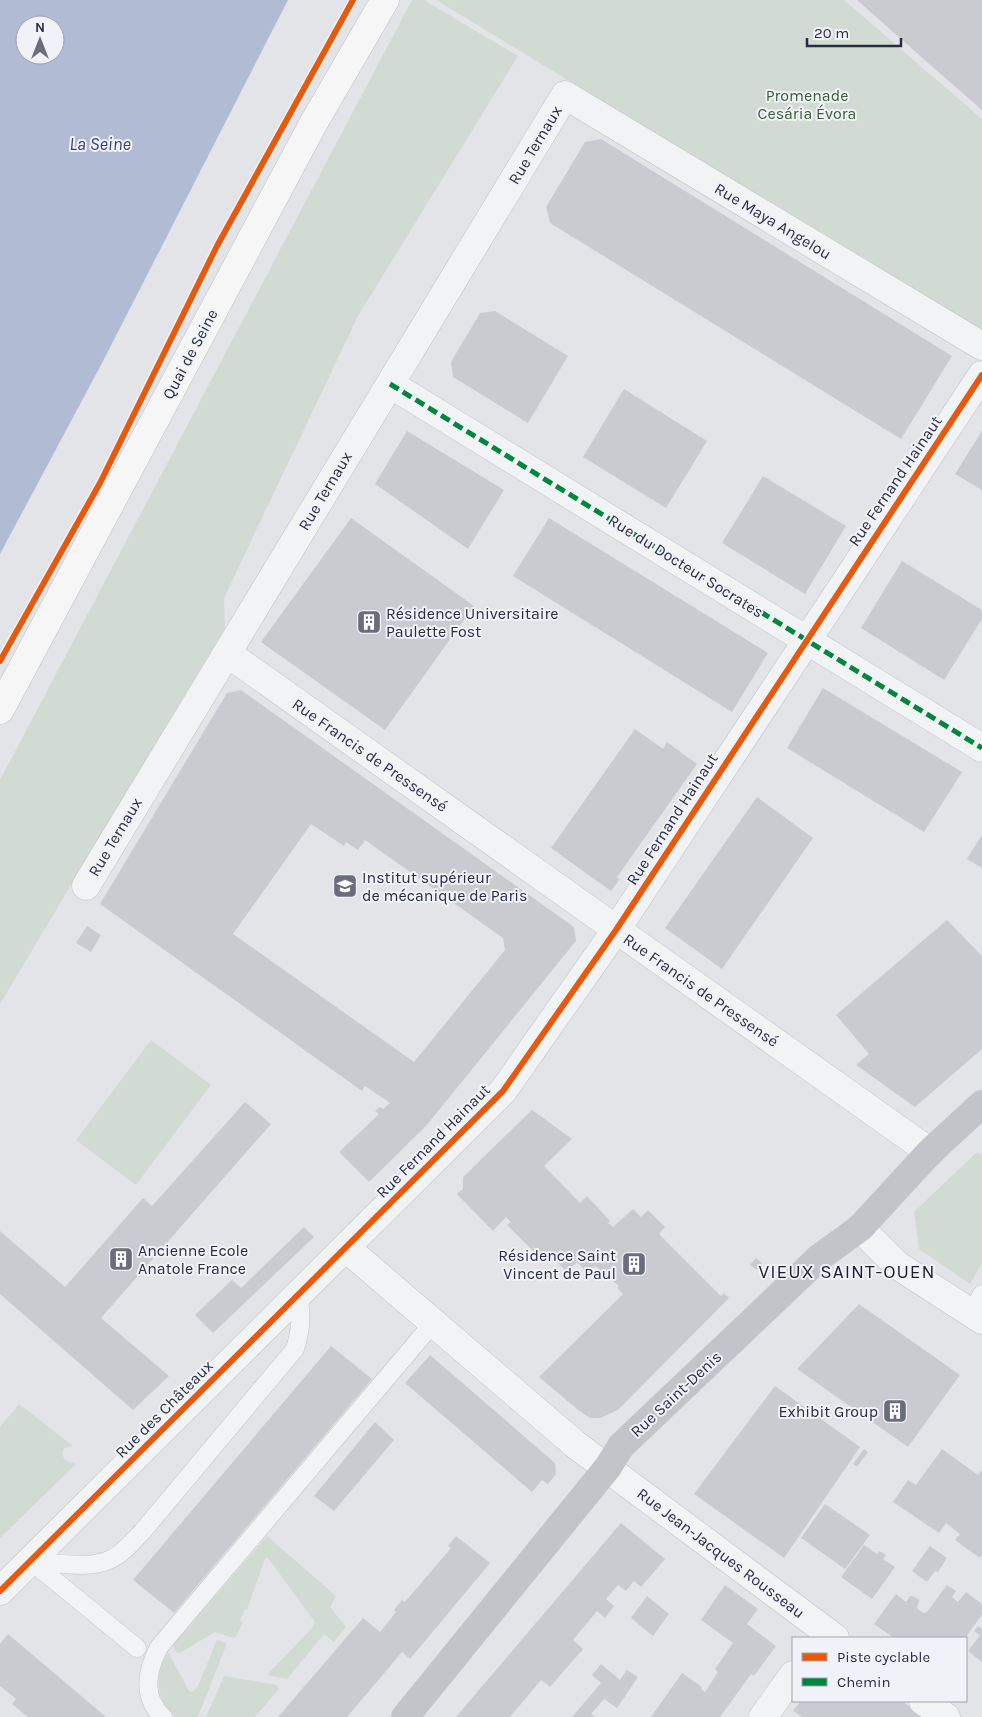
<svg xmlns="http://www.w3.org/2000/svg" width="982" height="1717" font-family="Karla,sans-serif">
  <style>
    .green { fill: #d1dbd3 }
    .water { fill: #b1bbd4; fill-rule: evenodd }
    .building { fill: #cacbd0; fill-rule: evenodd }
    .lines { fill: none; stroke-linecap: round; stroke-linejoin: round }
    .lane-casing { stroke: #c0c1c6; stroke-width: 19 }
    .street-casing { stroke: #c0c1c6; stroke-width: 29 }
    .primary-casing { stroke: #bfc1c6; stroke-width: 29 }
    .lane { stroke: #f2f3f5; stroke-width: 18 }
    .street { stroke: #f2f3f5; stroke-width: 28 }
    .secondary { stroke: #c3c4ca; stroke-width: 28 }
    .primary { stroke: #f6f6f7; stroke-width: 28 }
    .quiet { stroke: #00873e; stroke-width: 5; stroke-dasharray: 10 5; stroke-linecap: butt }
    .cycleway-casing { stroke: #f1f2f7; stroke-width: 9 }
    .cycleway { stroke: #e8590c; stroke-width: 6 }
    .labels { text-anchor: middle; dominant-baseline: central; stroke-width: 4; stroke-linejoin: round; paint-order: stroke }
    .park-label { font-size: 16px; fill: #365f35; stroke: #f1f2f7 }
    .street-label { font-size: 16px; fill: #282d42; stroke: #f1f2f7 }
    .poi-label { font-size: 16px; fill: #282d42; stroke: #f1f2f7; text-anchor: start }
    .water-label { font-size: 18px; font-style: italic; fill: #314478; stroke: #f1f2f7 }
    .quarter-label { font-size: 19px; letter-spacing: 1px; fill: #1b1f33; stroke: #f1f2f7 }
  </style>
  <rect width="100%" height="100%" fill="#e3e4e8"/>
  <path class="green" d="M 412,0 L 424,0 L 518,56 L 358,316 L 224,598 L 225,628 L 0,1004 L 0,780 Z
    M 436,0 L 844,0 L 982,119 L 982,332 Z
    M 151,1040 L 211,1085 L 136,1185 L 76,1140 Z
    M 977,1152 L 982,1155 L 982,1264 L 970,1284 L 919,1249 L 914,1212 Z
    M 19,1404 L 73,1446 L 64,1448 L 62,1454 L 65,1460 L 76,1464 L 0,1538 L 0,1427 Z
    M 267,1536 L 336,1596 L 330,1607 L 346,1627 L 334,1642 L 324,1634 L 287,1679 L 267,1675 L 313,1627 L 315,1622 L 268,1558 L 265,1559 L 247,1609 L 245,1609 L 240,1621 L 243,1622 L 236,1637 L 233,1638 L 215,1632 L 180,1653 L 176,1652 L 173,1645 Z
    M 217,1640 L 227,1643 L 198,1717 L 175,1717 C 155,1699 153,1673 168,1652 L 189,1691 L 192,1692 L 197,1688 Z
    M 224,1676 L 277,1685 L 279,1689 L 255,1717 L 206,1717 Z"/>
  <path class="water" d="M 0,0 L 288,0 L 101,365 L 0,554 ZM 25,25 L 55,25 L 55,55 L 25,55 Z"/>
  <path class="building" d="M 857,0 L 982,0 L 982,110 L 927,62 Z
    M 601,139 L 952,356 L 901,439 L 550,223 L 546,207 L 585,142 Z
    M 495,311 L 568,356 L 528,423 L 453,377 L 451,362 L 480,313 Z
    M 624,389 L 707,441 L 666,508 L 583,457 Z
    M 407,431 L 504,490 L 468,549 L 375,484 Z
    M 982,431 L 982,490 L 955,474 Z
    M 763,476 L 846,526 L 805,594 L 722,543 Z
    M 351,518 L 474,606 L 385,730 L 261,642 Z
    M 549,518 L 768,653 L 732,712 L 513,576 Z
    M 902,561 L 982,610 L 982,619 L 944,680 L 861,628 Z
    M 823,688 L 962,772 L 924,832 L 787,748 Z
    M 241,690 L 574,927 L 576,941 L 426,1126 L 369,1182 L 339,1152 L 379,1114 L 375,1111 L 380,1107 L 383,1109 L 390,1103 L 365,1086 L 362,1091 L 100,904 L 227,693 ZM 311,824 L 344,846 L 346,842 L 358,850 L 365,840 L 503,938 L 505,950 L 414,1062 L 233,934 Z
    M 635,729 L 663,749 L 667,742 L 697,764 L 617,877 L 620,879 L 611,891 L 551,848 Z
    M 757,797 L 813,838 L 722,969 L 665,928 Z
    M 982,835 L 982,868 L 967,859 Z
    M 947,920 L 982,956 L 982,1049 L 915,1107 L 856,1065 L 869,1054 L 836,1015 Z
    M 87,926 L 101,935 L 91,952 L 76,943 Z
    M 245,1102 L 271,1124 L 101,1318 L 169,1376 L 133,1410 L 0,1294 L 0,1231 L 65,1287 L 143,1198 L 152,1206 Z
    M 532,1110 L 572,1139 L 544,1166 L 580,1203 L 587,1196 L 610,1221 L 608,1223 L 613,1227 L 633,1209 L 641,1217 L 648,1210 L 665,1227 L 659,1234 L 721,1296 L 724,1293 L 729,1298 L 618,1410 L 600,1418 L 590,1418 L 578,1410 L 539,1377 L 623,1294 L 617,1288 L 619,1286 L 595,1266 L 588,1273 L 577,1262 L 567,1272 L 549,1253 L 542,1260 L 507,1225 L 511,1222 L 506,1217 L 493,1231 L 457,1194 L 463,1189 L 463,1177 Z
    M 304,1227 L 314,1237 L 213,1333 L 195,1315 L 232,1280 L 241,1288 Z
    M 756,1258 L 762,1263 L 757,1270 L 750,1265 Z
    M 859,1304 L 960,1375 L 908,1447 L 797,1369 Z
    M 331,1346 L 372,1379 L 174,1613 L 133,1580 Z
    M 430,1355 L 555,1463 L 556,1474 L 548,1484 L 542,1480 L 532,1492 L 405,1383 Z
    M 775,1386 L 860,1447 L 784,1558 L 694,1494 Z
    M 375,1422 L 394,1440 L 334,1511 L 314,1496 Z
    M 864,1449 L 868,1452 L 857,1467 L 853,1464 Z
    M 942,1449 L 978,1475 L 982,1470 L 982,1555 L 980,1558 L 955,1540 L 960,1534 L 946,1523 L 939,1533 L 893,1502 L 908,1480 L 916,1485 Z
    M 825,1504 L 870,1535 L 845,1569 L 801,1538 Z
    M 621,1523 L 665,1559 L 641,1587 L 634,1581 L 626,1591 L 618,1585 L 606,1599 L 614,1606 L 605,1618 L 597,1611 L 573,1640 L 583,1649 L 550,1687 L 541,1680 L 510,1717 L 456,1717 Z
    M 456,1536 L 490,1563 L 410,1659 L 402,1652 L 347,1717 L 278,1717 L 363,1618 L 380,1632 L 396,1612 L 394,1610 L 402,1600 L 405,1602 L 451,1548 L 448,1546 Z
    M 864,1545 L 877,1554 L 879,1551 L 886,1555 L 883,1559 L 895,1567 L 872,1599 L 841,1577 Z
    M 930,1546 L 947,1558 L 938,1572 L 935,1571 L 927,1582 L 912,1571 Z
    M 725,1585 L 758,1609 L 747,1624 L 776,1646 L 754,1676 L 751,1674 L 720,1717 L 651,1717 L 682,1673 L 702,1687 L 701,1689 L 705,1692 L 718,1672 L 715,1669 L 733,1643 L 701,1620 Z
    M 947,1585 L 956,1591 L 952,1597 L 958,1602 L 966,1592 L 982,1604 L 982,1615 L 965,1638 L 894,1638 L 874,1624 L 896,1594 L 906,1602 L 910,1596 L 913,1596 L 919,1600 L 917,1608 L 923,1613 L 927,1612 Z
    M 647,1596 L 669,1614 L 653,1636 L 631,1618 Z
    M 978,1626 L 982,1629 L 982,1662 L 968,1651 L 980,1635 L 974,1631 Z
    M 8,1634 L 106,1717 L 28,1717 L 12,1704 L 16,1699 L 0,1686 L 0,1644 Z
    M 601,1664 L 620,1680 L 627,1670 L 638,1677 L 617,1708 L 604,1699 L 591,1714 L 595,1717 L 572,1717 L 601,1683 L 592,1675 Z
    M 801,1701 L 902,1701 L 924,1717 L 802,1717 L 793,1711 Z"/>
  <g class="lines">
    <defs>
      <path id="lane" d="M 971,1313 L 982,1294
        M 31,1561 C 55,1562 86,1570 109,1560 C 122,1555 132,1542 142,1532 L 295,1349 C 301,1330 302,1315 298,1295
        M 31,1561 L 137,1648
        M 163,1717 C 141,1697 147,1670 159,1647 L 434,1322"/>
      <path id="street" d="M 390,384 L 982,748
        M 227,653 L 930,1152
        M 86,886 L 565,95 L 982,346
        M 860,1228 L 897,1265 L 982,1320
        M 346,1248 L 576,1445 L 835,1638
        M 0,1591 L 503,1091 L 616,930 L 982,375
        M 923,1701 L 946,1717
        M 763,1717 L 793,1675"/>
      <path id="primary" d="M 0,710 L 313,124 L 385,0"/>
    </defs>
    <use href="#lane" class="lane-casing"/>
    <use href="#street" class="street-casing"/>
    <use href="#primary" class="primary-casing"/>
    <use href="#lane" class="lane"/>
    <use href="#street" class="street"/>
    <path class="secondary" d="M 405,1717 L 608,1467 L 621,1446 L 820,1257 L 860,1228 L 930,1152 L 982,1104"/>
    <use href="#primary" class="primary"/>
    <path class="quiet" d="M 390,384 L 982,748"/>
    <defs>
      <path id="cycleway" d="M 0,661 L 100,483 L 217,246 L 353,0
        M 0,1591 L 503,1091 L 616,930 L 982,375"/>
    </defs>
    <use href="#cycleway" class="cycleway-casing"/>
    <use href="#cycleway" class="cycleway"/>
  </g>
  <defs>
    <symbol id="building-square" viewBox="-11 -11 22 22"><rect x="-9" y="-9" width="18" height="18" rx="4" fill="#696d7c" stroke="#f1f2f7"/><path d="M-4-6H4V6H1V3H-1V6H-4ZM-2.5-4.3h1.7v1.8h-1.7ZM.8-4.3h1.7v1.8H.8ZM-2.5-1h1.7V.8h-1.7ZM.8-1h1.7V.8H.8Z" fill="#fff"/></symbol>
    <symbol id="university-square" viewBox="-11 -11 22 22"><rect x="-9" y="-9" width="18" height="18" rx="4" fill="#696d7c" stroke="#f1f2f7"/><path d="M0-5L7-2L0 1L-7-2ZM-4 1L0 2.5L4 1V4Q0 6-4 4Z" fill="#fff"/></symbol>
  </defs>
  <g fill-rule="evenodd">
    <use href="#building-square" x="355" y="608" width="28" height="28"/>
    <use href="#university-square" x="331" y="872" width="28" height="28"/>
    <use href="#building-square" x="107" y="1245" width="28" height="28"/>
    <use href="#building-square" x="620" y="1250" width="28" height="28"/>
    <use href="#building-square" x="881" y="1397" width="28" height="28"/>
  </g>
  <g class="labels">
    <g class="park-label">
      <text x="807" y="95">Promenade<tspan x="807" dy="18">Cesária Évora</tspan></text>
    </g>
    <g class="street-label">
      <text transform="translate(535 145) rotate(-59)">Rue Ternaux</text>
      <text transform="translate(773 221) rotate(31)">Rue Maya Angelou</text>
      <text transform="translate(190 354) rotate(-62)">Quai de Seine</text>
      <text transform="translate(895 481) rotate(-56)">Rue Fernand Hainaut</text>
      <text transform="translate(325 491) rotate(-59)">Rue Ternaux</text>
      <text transform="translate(686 566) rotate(32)">Rue du Docteur Socrates</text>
      <text transform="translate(370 755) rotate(35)">Rue Francis de Pressensé</text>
      <text transform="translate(672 819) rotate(-57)">Rue Fernand Hainaut</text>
      <text transform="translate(115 837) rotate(-59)">Rue Ternaux</text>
      <text transform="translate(701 990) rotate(35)">Rue Francis de Pressensé</text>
      <text transform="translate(433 1141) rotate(-45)">Rue Fernand Hainaut</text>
      <text transform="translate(676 1394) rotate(-43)">Rue Saint-Denis</text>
      <text transform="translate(164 1409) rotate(-45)">Rue des Châteaux</text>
      <text transform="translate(721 1553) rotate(37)">Rue Jean-Jacques Rousseau</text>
    </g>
    <g class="poi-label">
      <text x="386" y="613">Résidence Universitaire<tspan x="386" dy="18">Paulette Fost</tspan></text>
      <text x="362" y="877">Institut supérieur<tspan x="362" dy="18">de mécanique de Paris</tspan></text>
      <text x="138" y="1250">Ancienne Ecole<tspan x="138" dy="18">Anatole France</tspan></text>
      <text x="616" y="1255" text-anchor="end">Résidence Saint<tspan x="616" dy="18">Vincent de Paul</tspan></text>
      <text x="878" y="1411" text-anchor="end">Exhibit Group</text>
    </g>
    <g class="water-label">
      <text x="100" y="144">La Seine</text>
    </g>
    <g class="quarter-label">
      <text x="847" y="1272">VIEUX SAINT-OUEN</text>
    </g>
  </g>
  <rect x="792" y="1637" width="175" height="65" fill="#f1f2f7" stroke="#a1a3af"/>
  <rect x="802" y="1653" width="25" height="8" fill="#e8590c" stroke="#a1a3af"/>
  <text x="837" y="1662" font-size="15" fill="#282d42">Piste cyclable</text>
  <rect x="802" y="1678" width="25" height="8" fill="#00873e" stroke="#a1a3af"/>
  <text x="837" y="1687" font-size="15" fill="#282d42">Chemin</text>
  <g transform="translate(40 40)"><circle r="24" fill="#f1f2f7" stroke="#a1a3af"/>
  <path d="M0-4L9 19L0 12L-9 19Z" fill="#696d7c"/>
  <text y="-8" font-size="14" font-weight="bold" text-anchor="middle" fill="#282d42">N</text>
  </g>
  <path d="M807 38v8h94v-8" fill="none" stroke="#282d42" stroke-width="2.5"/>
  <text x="814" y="38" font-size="15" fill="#282d42" stroke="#f1f2f7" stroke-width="4" paint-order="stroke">20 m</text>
</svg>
